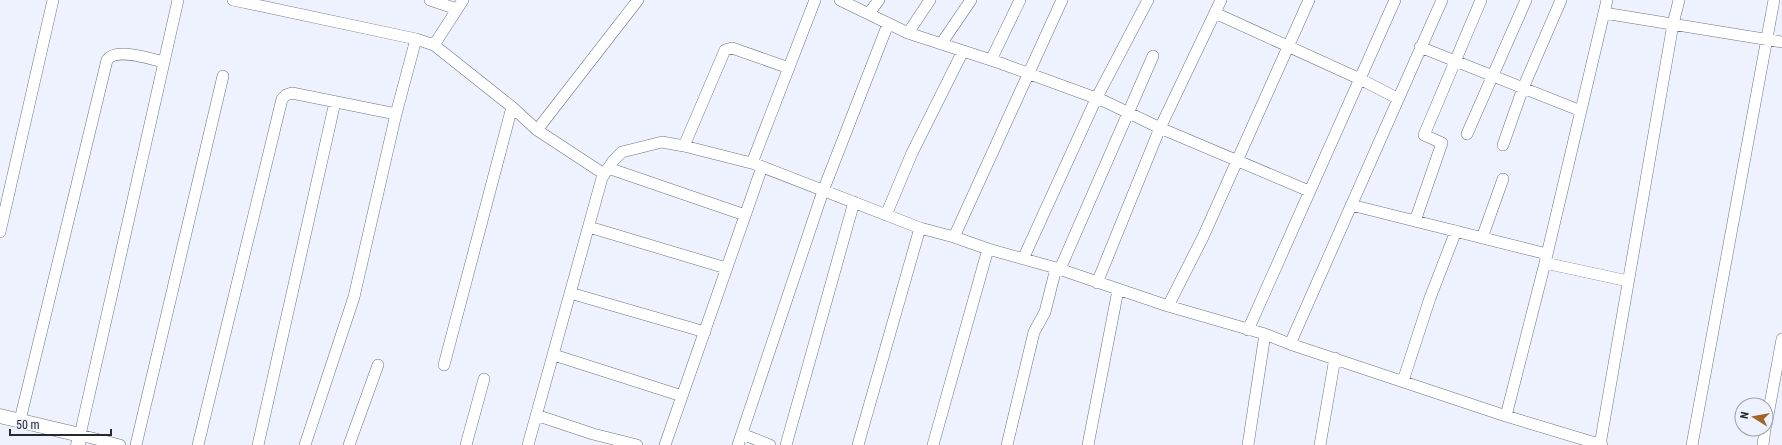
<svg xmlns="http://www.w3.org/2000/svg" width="1782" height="445" font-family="'Roboto Condensed',sans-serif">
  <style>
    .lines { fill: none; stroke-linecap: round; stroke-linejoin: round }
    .minor-casing { stroke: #6d7380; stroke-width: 12 }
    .tertiary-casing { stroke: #6d7380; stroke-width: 15 }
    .minor { stroke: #fff; stroke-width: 11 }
    .tertiary { stroke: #fff; stroke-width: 14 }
  </style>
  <rect width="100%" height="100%" fill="#edf2fe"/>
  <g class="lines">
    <defs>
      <path id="minor" d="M 233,0 L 416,39 L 434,45 L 512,107 L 537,130 L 604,174
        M 430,0 L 457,9
        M 840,0 L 908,33 L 1000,63 L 1104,101 L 1160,128 L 1309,191
        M 869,13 L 879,0
        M 1215,13 L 1360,79 L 1397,98
        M 1604,13 L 1782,42
        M 908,33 L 930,0
        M 941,44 L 971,0
        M 434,45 L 463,0
        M 1420,47 L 1581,111
        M 991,60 L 1020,0
        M 537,130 L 638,0
        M 1467,134 L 1526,0
        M 1503,145 L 1523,88 L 1561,0
        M 684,146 L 725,50 L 732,48 L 789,68
        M 752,163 L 815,0
        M 608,168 L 745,215
        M 1351,205 L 1547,254
        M 886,215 L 912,153 L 963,51
        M 1415,221 L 1442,143 L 1424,135 L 1481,0
        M 589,227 L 726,268
        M 0,232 L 53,0
        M 954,237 L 1062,0
        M 1482,238 L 1503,179
        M 1023,259 L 1096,99 L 1148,0
        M 1545,263 L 1628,281
        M 1060,269 L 1153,56
        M 1097,283 L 1160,128 L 1221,0
        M 570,293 L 705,332
        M 1168,306 L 1203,237 L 1309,0
        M 1248,330 L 1395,0
        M 1290,344 L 1442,0
        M 554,355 L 682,396
        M 444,365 L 512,107
        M 1403,381 L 1430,298 L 1456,231
        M 536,415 L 593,434 L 637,445
        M 1506,416 L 1545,263 L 1607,0
        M 20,420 L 107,60 C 116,47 150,59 164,62
        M 1766,426 L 1782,339
        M 742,434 L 770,445
        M 120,445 L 80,435 L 178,0
        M 136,445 L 223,76
        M 198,445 L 282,99 L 286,95 L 292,93 L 396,114
        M 258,445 L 335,102
        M 305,445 L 354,297 L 396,114 L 416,39
        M 349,445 L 378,365
        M 466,445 L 484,379
        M 528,445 L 602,178 L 613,161 L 622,152 L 662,142 L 684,146 L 755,164 L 920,228 L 954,237 L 988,249 L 1056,268 L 1168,306 L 1265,334 L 1290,344 L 1506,416 L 1602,445
        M 665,445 L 762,167
        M 738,445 L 823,191 L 888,24
        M 786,445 L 854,202
        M 858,445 L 920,228
        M 933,445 L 988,249
        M 1007,445 L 1034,332 L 1045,312 L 1056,268
        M 1088,445 L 1118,290
        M 1248,445 L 1265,334
        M 1320,445 L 1335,358
        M 1600,445 L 1673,24 L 1679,0
        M 1692,445 L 1774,0
        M 1763,445 L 1765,429"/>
      <path id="tertiary" d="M 0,416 L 80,435 L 78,445"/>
    </defs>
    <use href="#minor" class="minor-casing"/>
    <use href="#tertiary" class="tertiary-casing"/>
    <use href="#minor" class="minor"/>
    <use href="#tertiary" class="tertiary"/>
  </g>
  <g transform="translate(1754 417) rotate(281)"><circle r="19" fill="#edf2fe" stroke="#9da1aa"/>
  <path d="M0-3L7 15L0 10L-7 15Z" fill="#a26529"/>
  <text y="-6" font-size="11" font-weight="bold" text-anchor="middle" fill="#25282d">N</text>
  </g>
  <path d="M10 429v6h101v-6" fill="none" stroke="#25282d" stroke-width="2"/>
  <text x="16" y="429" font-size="12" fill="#25282d" stroke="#edf2fe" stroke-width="3" paint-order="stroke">50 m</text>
</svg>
